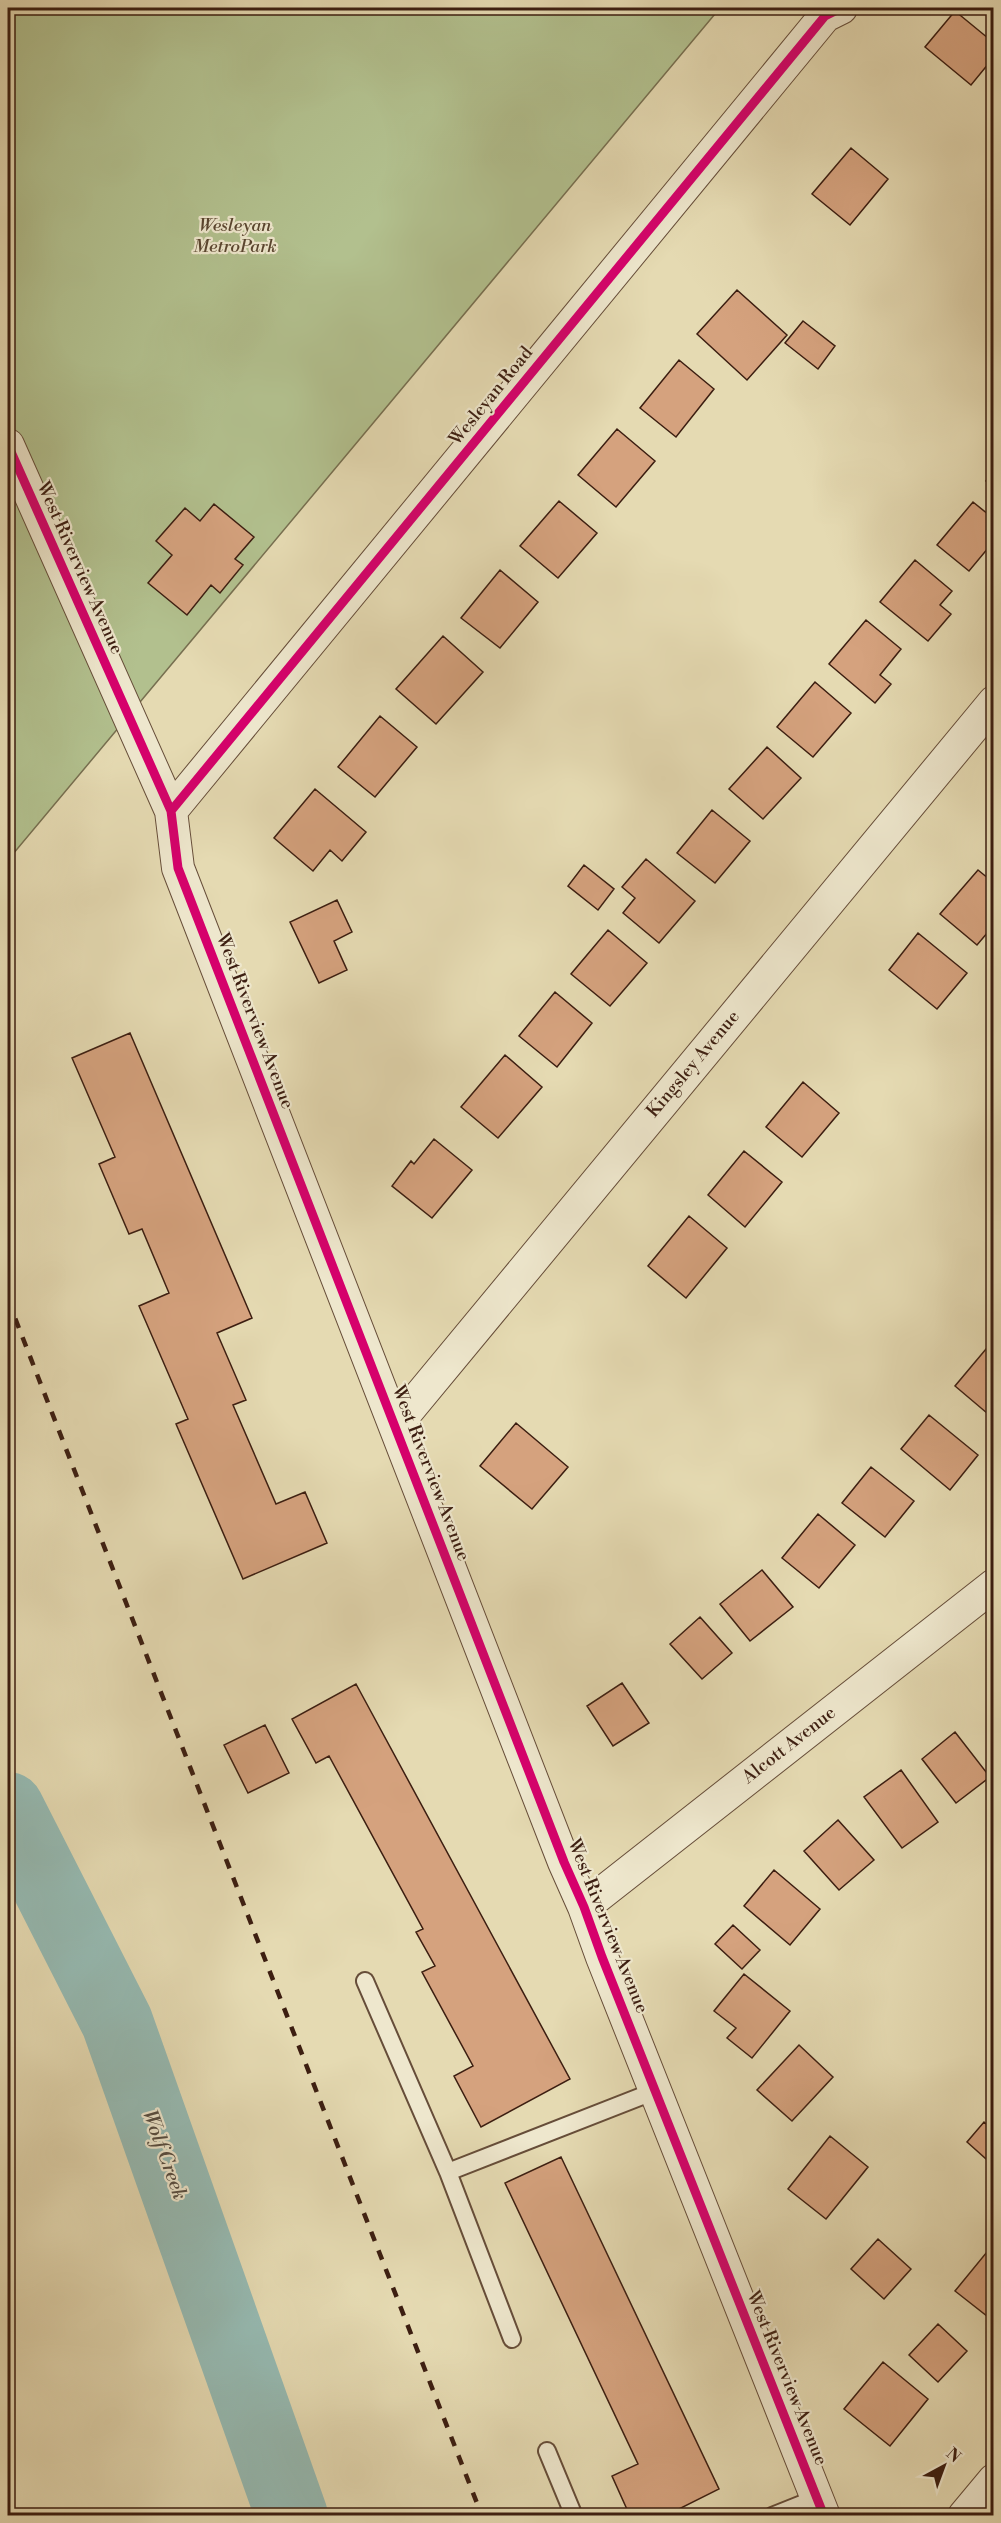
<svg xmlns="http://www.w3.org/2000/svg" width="1001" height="2523" font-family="'Libre Bodoni',serif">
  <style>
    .green { fill: #b2c08e; stroke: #776f50; stroke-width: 1.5 }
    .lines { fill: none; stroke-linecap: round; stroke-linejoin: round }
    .river { stroke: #96bab2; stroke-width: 72 }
    .building { fill: #d5a27e; stroke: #3c1e11; stroke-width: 1.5 }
    .lane-casing { stroke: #664d39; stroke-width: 20 }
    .street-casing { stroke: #664d39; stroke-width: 34 }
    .lane { stroke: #eee7cd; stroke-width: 16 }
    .street { stroke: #eee7cd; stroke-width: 32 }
    .rail { stroke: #3c1e11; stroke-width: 4.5; stroke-dasharray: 10 10; stroke-linecap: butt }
    .cycleway-casing { stroke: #eee7cd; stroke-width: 13 }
    .cycleway { stroke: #d6006c; stroke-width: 9 }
    .labels { text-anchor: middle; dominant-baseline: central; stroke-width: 4.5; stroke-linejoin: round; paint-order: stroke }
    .park-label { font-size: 18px; font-style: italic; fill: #5a4630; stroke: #eee7cd }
    .street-label { font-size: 18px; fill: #3c1e11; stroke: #eee7cd }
    .water-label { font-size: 20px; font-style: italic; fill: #574d41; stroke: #eee7cd }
  </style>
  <rect width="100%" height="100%" fill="#e5dab2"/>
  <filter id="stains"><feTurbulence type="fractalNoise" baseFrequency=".00333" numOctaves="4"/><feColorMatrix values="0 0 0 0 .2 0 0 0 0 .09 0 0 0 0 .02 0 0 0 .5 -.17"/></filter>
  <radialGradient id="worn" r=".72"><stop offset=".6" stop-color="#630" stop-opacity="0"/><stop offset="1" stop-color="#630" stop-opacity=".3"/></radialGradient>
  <path class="green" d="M 8,8 L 720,8 L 8,860 Z"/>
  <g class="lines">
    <path class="river" d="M 8,1808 L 117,2022 L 292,2516"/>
  </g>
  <path class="building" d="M 955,11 L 994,43 L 994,57 L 971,85 L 925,47 Z
    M 851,148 L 888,179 L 850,225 L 812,194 Z
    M 737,290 L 787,335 L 747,380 L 697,334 Z
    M 803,321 L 835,346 L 818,369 L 785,343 Z
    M 679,360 L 714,389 L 676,437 L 640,408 Z
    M 617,429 L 655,461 L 616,507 L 578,475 Z
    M 994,471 L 994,488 L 986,481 Z
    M 559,501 L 597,533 L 558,578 L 520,546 Z
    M 973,502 L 994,519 L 994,541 L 969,571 L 937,545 Z
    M 214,504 L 254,537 L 235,559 L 243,565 L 220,593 L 211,585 L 187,615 L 148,583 L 172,555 L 156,541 L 185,508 L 200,521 Z
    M 915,560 L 952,591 L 940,605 L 951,614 L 928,641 L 880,602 Z
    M 500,570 L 538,602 L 500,648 L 461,618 Z
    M 866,620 L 901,649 L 880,675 L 891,684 L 875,703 L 829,664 Z
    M 443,636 L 483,672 L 436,724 L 396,689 Z
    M 815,682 L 851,713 L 813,757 L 777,727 Z
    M 380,716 L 417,747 L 375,797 L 338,767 Z
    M 767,747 L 801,778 L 763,819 L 729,789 Z
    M 315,789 L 366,832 L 342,861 L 330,850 L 313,871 L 274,838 Z
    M 712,810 L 750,841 L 715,883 L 677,853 Z
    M 646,859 L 695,901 L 659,943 L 623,913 L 635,898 L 622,887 Z
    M 584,865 L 614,889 L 598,910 L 568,886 Z
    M 978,870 L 994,883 L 994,925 L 977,945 L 940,914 Z
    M 337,900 L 352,932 L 334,941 L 347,970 L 319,983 L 290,922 Z
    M 608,930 L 647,963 L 610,1006 L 571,974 Z
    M 918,933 L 967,973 L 937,1009 L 889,970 Z
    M 555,992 L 592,1023 L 557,1067 L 519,1036 Z
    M 130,1033 L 252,1318 L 217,1333 L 246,1400 L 233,1405 L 276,1504 L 305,1492 L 327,1543 L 243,1579 L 176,1424 L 188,1419 L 139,1306 L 169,1293 L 142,1229 L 129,1234 L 99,1164 L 115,1157 L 72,1058 Z
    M 505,1055 L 542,1087 L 498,1138 L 461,1107 Z
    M 803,1082 L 839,1113 L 802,1157 L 766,1127 Z
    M 434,1139 L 472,1170 L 432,1218 L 392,1186 L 411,1161 L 414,1164 Z
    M 744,1151 L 782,1182 L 745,1227 L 708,1195 Z
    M 689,1216 L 727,1248 L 686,1298 L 648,1266 Z
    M 986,1349 L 994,1355 L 994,1419 L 955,1386 Z
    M 929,1415 L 978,1455 L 950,1490 L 901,1449 Z
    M 516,1423 L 568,1467 L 532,1509 L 480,1466 Z
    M 871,1467 L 914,1501 L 885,1537 L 842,1503 Z
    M 818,1514 L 855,1545 L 819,1588 L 782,1558 Z
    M 762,1570 L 793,1607 L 750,1641 L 720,1604 Z
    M 700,1617 L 732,1653 L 702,1679 L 670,1644 Z
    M 622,1683 L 649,1723 L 613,1746 L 587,1706 Z
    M 356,1684 L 570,2079 L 481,2127 L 454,2076 L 473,2066 L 422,1972 L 435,1966 L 416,1932 L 423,1929 L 329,1756 L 316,1763 L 292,1719 Z
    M 265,1725 L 289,1773 L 248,1793 L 224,1745 Z
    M 955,1732 L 990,1777 L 956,1803 L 922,1759 Z
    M 901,1770 L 938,1822 L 902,1848 L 864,1797 Z
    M 838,1820 L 874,1860 L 839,1890 L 804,1851 Z
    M 774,1870 L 820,1909 L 790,1945 L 744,1906 Z
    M 733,1925 L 760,1950 L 742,1969 L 715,1944 Z
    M 744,1974 L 790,2011 L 752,2058 L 727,2038 L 736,2028 L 714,2011 Z
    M 799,2045 L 833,2077 L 792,2121 L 757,2090 Z
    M 984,2122 L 994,2131 L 994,2166 L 967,2142 Z
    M 830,2136 L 868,2167 L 826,2219 L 788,2189 Z
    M 561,2157 L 719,2489 L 665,2516 L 630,2516 L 612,2476 L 638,2464 L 505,2183 Z
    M 878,2239 L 911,2269 L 884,2299 L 851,2269 Z
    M 991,2247 L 994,2250 L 992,2320 L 955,2291 Z
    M 938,2324 L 967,2351 L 938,2382 L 909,2355 Z
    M 883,2362 L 928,2399 L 890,2446 L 844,2409 Z"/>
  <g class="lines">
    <defs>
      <path id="lane" d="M 365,1981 L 448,2172
        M 512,2339 L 448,2172 L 655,2091
        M 547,2451 L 574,2516
        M 772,2516 L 817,2498"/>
      <path id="street" d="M 8,445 L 171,811 L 178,868 L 564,1862 L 584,1907 L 602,1957 L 824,2516
        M 171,811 L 825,16 L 841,8
        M 395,1426 L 994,702
        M 584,1907 L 994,1585
        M 964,2516 L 994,2480"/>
    </defs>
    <use href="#lane" class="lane-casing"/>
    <use href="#street" class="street-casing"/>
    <use href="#lane" class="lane"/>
    <use href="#street" class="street"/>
    <path class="rail" d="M 8,1300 L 482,2516"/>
    <defs>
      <path id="cycleway" d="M 8,445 L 171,811 L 178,868 L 564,1862 L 584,1907 L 602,1957 L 824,2516
        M 171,811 L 825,16 L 841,8"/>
    </defs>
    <use href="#cycleway" class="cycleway-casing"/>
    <use href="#cycleway" class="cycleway"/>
  </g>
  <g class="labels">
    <g class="park-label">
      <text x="235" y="225">Wesleyan<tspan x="235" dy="21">MetroPark</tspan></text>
    </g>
    <g class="street-label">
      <text transform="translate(491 396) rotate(-51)">Wesleyan Road</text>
      <text transform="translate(80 568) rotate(66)">West Riverview Avenue</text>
      <text transform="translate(255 1021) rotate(69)">West Riverview Avenue</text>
      <text transform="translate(693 1064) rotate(-50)">Kingsley Avenue</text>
      <text transform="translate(431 1473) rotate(69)">West Riverview Avenue</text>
      <text transform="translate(789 1745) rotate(-38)">Alcott Avenue</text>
      <text transform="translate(608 1926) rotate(68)">West Riverview Avenue</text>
      <text transform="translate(787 2378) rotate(68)">West Riverview Avenue</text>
    </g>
    <g class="water-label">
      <text transform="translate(164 2155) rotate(70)">Wolf Creek</text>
    </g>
  </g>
  <rect width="1001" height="2523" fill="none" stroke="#e5dab2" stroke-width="30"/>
  <rect x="9" y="9" width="983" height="2505" fill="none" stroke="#3c1e11" stroke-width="3"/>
  <rect x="15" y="15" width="971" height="2493" fill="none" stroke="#3c1e11" stroke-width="1.5"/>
  <g transform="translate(944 2466) rotate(41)" stroke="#eee7cd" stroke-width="4.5" paint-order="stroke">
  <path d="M0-4.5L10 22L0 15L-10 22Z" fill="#3c1e11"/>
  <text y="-9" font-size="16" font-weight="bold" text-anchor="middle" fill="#3c1e11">N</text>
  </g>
  <rect width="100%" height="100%" filter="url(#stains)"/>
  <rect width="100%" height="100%" fill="url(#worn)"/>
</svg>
